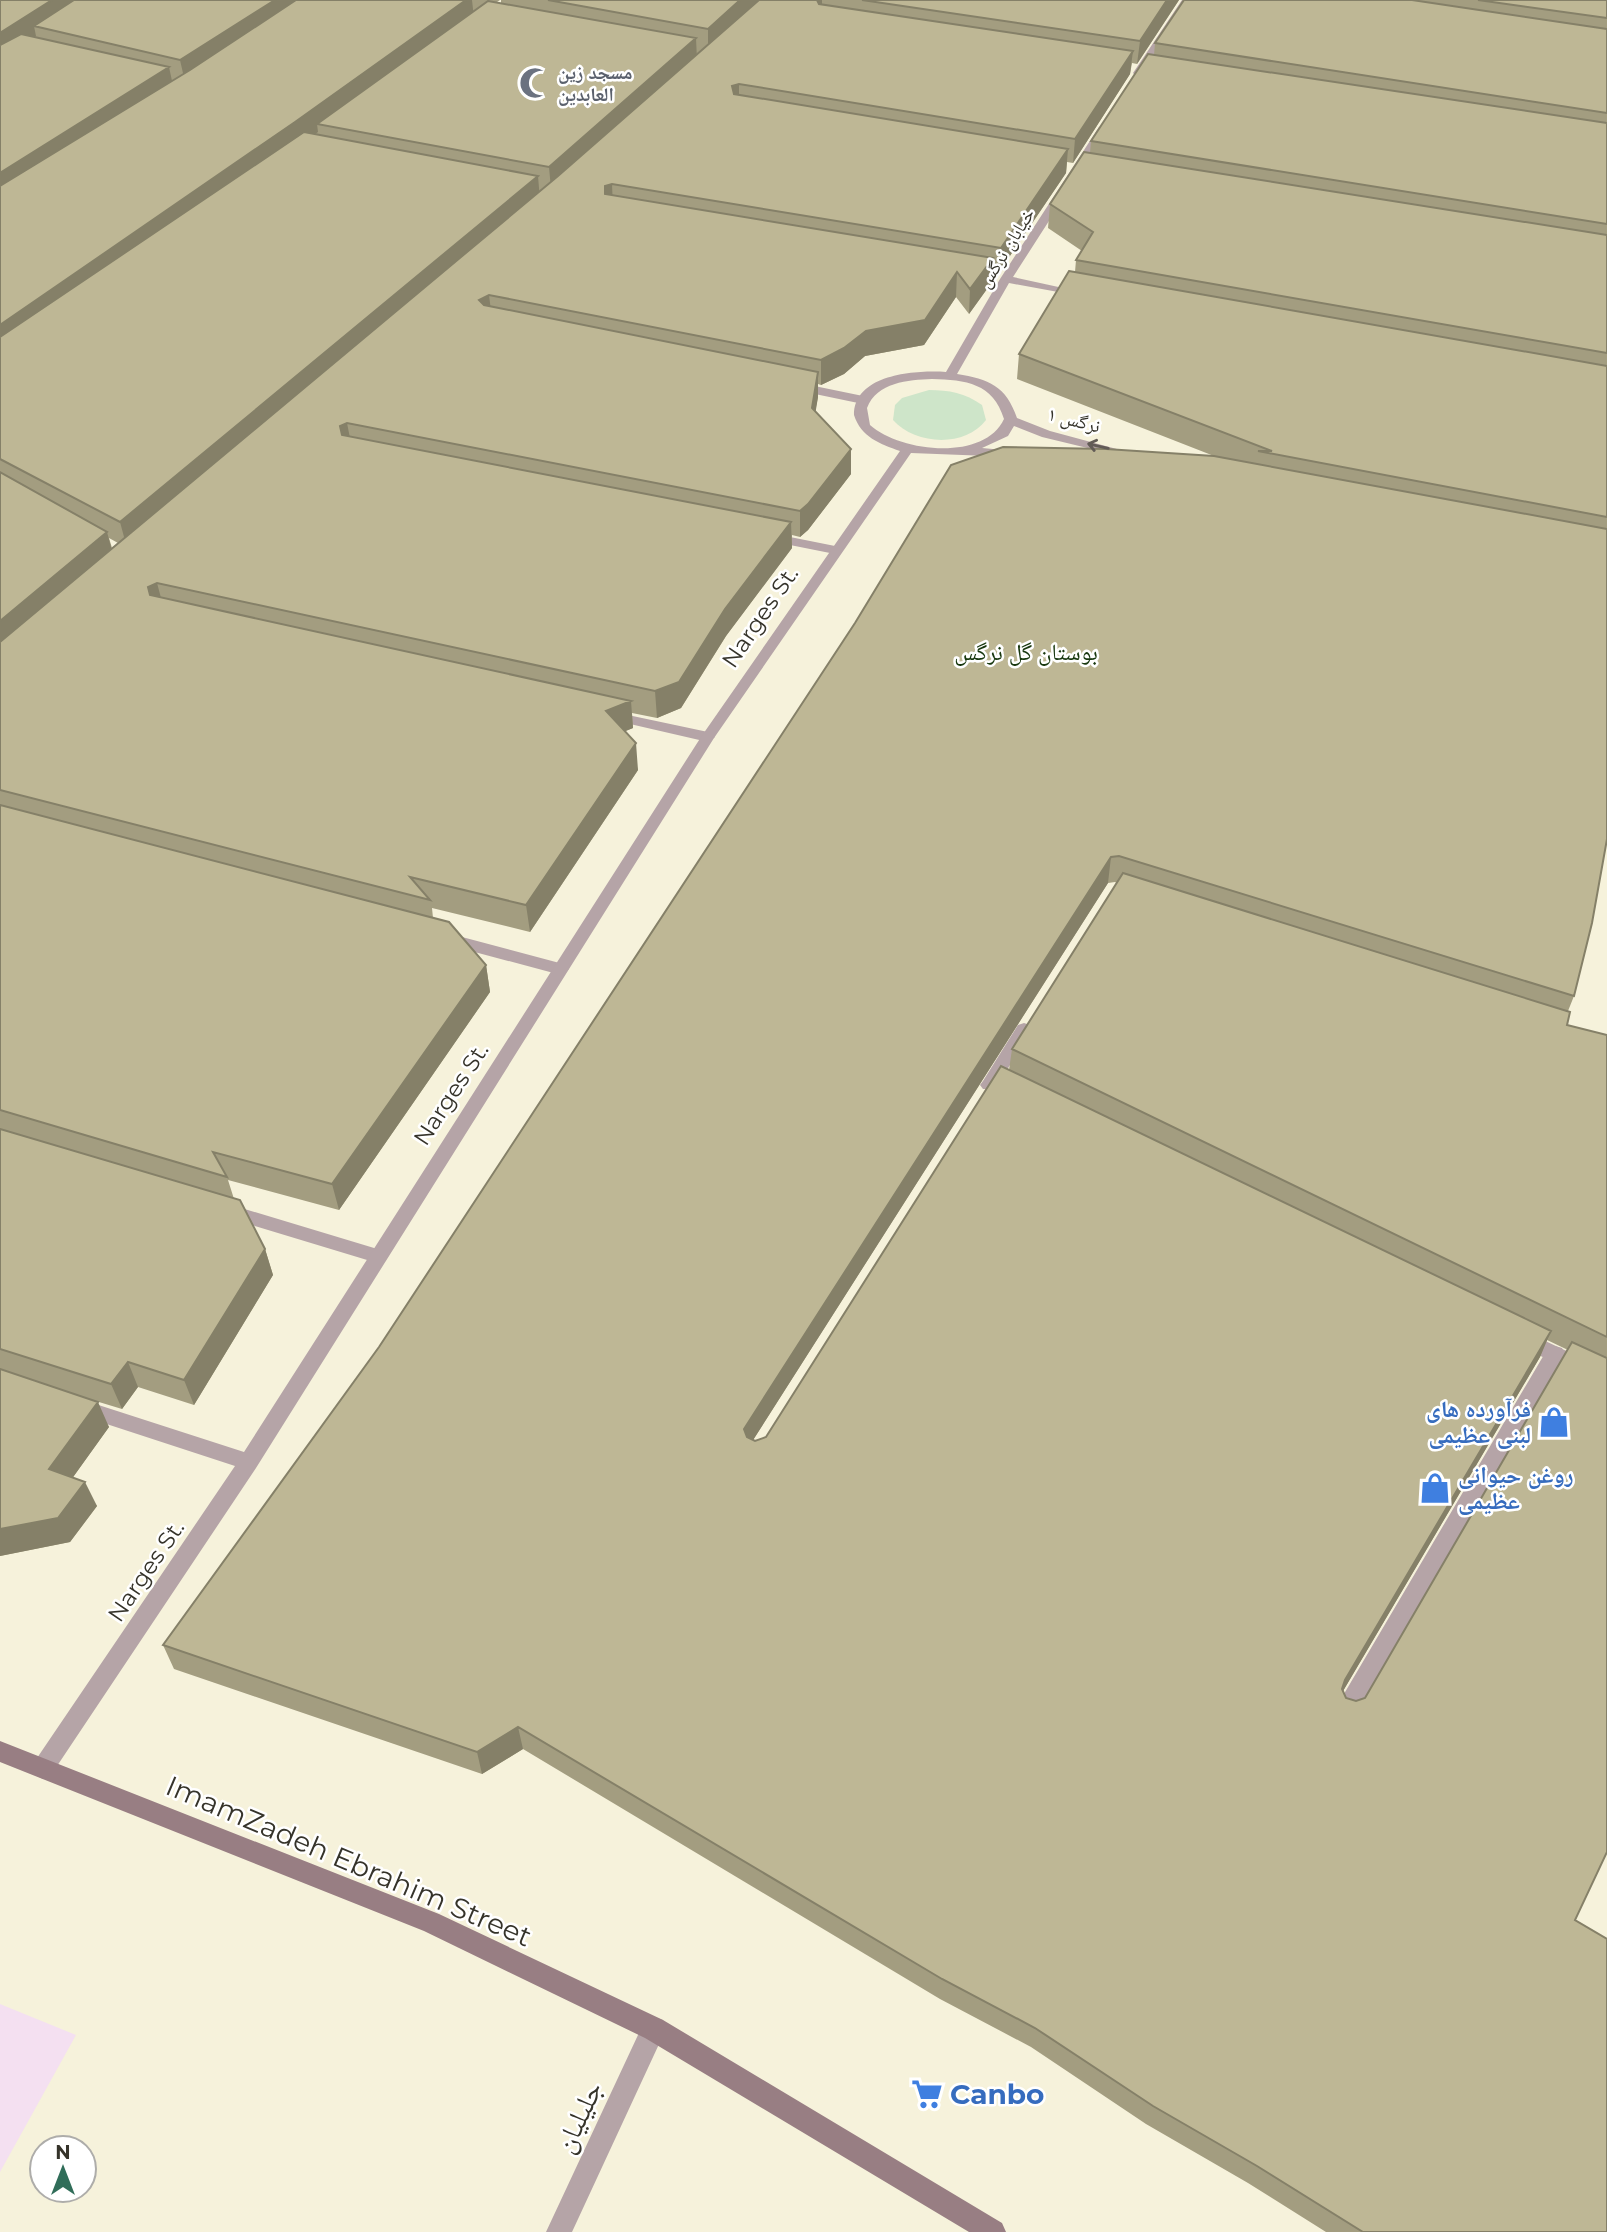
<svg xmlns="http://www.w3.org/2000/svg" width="1607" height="2232" font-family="Montserrat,'Noto Naskh Arabic',sans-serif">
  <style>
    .commercial { fill: #f4e0f1 }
    .green { fill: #cee5c9 }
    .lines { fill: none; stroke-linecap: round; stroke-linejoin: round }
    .lane { fill: #b5a4a7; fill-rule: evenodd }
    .street { fill: #b5a4a7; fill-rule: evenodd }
    .secondary { fill: #987e83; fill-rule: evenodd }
    .wall { fill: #a39d80; fill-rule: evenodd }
    .shaded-wall { fill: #858068 }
    .building { fill: #beb795; stroke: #858068; stroke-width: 2 }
    .oneway { stroke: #625b56 }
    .labels { text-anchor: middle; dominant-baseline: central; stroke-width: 5; stroke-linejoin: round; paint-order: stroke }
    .far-worship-label { font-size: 19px; font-weight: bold; fill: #5b616d; stroke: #fff; text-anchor: start }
    .far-street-label { font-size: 19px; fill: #35332a; stroke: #fff }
    .street-label { font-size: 23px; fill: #35332a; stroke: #fff }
    .park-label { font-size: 23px; fill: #17370e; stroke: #fff }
    .shop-label { font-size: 23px; font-weight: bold; fill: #366cbe; stroke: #fff; text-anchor: end }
    .near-street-label { font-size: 28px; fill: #35332a; stroke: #fff }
    .near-shop-label { font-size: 28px; font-weight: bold; fill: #366cbe; stroke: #fff; text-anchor: start }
  </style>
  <rect width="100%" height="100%" fill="#f6f2db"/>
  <path class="commercial" d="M 0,2004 L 76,2035 L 0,2172 Z"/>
  <path class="green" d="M 929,390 C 949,390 965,393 982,405 L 986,420 C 965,448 915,445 893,420 L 895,405 L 902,398 Z"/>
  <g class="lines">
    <path class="lane" d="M 795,382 L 863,396 L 869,400 L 863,404 L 791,389 L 791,383 Z
      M 770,533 L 835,546 L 842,550 L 835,554 L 765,540 L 763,537 Z
      M 609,711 L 708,732 L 715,737 L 708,742 L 604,718 L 602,715 Z
      M 447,933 L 567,965 L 569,969 L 561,975 L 441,943 L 439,939 L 441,935 Z
      M 228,1204 L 384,1251 L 386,1256 L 384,1261 L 377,1263 L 222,1216 L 219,1211 L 222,1206 Z
      M 1555,1346 L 1562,1348 L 1565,1354 L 1562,1360 L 1354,1718 L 1346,1721 L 1338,1718 L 1335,1711 L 1338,1704 L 1548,1348 Z"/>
    <path class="street" d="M 1182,0 L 1192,0 L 1141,75 L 1135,75 L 1133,73 Z
      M 1099,127 L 1108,129 L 1013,277 L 1086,293 L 1080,296 L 1009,283 L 957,374 C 989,379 1006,386 1017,418 L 1050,431 L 1139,455 L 1133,459 L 1042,437 L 1014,426 L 1008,436 L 982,448 L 1014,451 L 1014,457 L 911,453 L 714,738 L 256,1468 L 51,1775 L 43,1779 L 35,1775 L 32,1768 L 35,1761 L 235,1466 L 76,1414 L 73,1408 L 76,1402 L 83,1400 L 244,1452 L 701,737 L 900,451 C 880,444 861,437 854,415 C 854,374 916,370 946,372 L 1000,279 ZM 932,379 C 966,380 993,383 1004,419 C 984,462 900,452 870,425 L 867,408 C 877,382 908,380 932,379 Z
      M 1024,1023 L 1030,1025 L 1032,1029 L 1030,1033 L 995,1089 L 983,1089 L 980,1085 L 983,1081 L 1018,1025 Z
      M 1524,1331 L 1607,1370 L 1607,1387 L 1517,1345 L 1514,1339 L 1517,1333 Z
      M 654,2017 L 663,2020 L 666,2029 L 572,2232 L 546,2232 L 645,2020 Z"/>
    <path class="secondary" d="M 0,1741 L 439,1914 L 663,2020 L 1002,2223 L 1006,2232 L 969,2232 L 645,2038 L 424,1931 L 0,1762 Z"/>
  </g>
  <path class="wall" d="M 0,0 L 500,0 L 497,2 L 501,3 L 501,0 L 1179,0 L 1137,64 L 1132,63 L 1130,74 L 1073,163 L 1067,162 L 1066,173 L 999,272 L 993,271 L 992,282 L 969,314 L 956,297 L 924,345 L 865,356 L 844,374 L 821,385 L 818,384 L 818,397 L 815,412 L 851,474 L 808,530 L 800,537 L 792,535 L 792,548 L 726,636 L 681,708 L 657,718 L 632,713 L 633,728 L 625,731 L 638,770 L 530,932 L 432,908 L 433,918 L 486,965 L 490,992 L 339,1210 L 228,1180 L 234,1199 L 265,1249 L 273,1275 L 194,1405 L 138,1387 L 122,1409 L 89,1399 L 109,1427 L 73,1477 L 97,1506 L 70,1542 L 0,1556 ZM 109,538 L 118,543 L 112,548 Z
    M 1184,0 L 1607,0 L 1607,839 L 1574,996 L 1568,1011 L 1567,1025 L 1607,1035 L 1607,1852 L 1575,1920 L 1607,2232 L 1326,2232 L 1248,2183 L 1146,2124 L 1031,2047 L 940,1999 L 523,1749 L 482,1774 L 174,1669 L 163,1645 L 1214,456 L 1017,379 L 1019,354 L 1075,272 L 1076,260 L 1082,251 L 1048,228 L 1050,204 L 1090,153 L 1091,141 L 1154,55 L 1155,43 ZM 1115,882 L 1117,883 L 1012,1049 L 1009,1070 L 766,1437 L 755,1441 L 753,1440 L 1108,883 ZM 1547,1340 L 1568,1350 L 1365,1698 L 1356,1701 L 1346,1698 L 1343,1691 L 1540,1357 Z"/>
  <path class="shaded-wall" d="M 52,0 L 92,0 L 34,26 L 36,36 L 0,60 L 0,33 Z
    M 275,0 L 314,0 L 185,82 L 180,60 Z
    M 466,0 L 472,0 L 474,18 L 317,124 L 318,132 L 299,146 L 0,355 L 0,325 Z
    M 740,0 L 766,0 L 708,51 L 708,29 Z
    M 816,0 L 822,0 L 822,16 Z
    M 1167,0 L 1179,0 L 1137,64 L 1140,41 Z
    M 696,38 L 697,60 L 551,189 L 549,167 Z
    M 1133,51 L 1130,74 L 1073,163 L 1075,139 Z
    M 169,67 L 174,90 L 0,201 L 0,173 Z
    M 739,84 L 739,107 L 733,109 L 732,86 Z
    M 1068,149 L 1066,173 L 999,272 L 1001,248 Z
    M 538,176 L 540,200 L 127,548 L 120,522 Z
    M 612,184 L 613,208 L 607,210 L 605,186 Z
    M 993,258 L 992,282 L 969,314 L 970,289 Z
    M 957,272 L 956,297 L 924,345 L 865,356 L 844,374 L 821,385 L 821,360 Z
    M 489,295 L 492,319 L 479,300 Z
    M 818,372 L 818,397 L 812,434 L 812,408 Z
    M 347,423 L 352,448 L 344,452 L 340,426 Z
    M 851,449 L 851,474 L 808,530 L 800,537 L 800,511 Z
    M 791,522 L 792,548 L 726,636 L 681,708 L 657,718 L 655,691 L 725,609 Z
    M 107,532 L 114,558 L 0,655 L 0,621 Z
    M 157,583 L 164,609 L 155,613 L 148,587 Z
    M 631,701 L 633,728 L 609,738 L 606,711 Z
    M 636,743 L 638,770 L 530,932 L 526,905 Z
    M 1111,857 L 1108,883 L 748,1448 L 744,1429 L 747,1423 Z
    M 486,965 L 490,992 L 339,1210 L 332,1184 Z
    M 265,1249 L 273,1275 L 194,1405 L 184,1380 Z
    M 1551,1331 L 1540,1357 L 1336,1703 L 1345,1680 Z
    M 128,1362 L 138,1387 L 122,1409 L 111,1384 Z
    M 98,1402 L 109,1427 L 61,1494 L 49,1469 Z
    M 85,1482 L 97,1506 L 70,1542 L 0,1556 L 0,1529 Z
    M 518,1727 L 523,1749 L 482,1774 L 477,1752 Z"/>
  <path class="building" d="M 0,0 L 52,0 L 0,33 Z
    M 74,0 L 275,0 L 180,60 L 34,26 Z
    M 296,0 L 466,0 L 295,122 L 0,325 L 0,186 L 190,70 Z
    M 548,0 L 740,0 L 708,29 Z
    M 759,0 L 817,0 L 819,4 L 1133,51 L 1075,139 L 739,84 L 732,86 L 734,94 L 1068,149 L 1001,248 L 612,184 L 605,186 L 605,194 L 993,258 L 970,289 L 957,272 L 925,320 L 866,331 L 844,348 L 821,360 L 489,295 L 479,300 L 484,305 L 818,372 L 812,408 L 851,449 L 808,504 L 800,511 L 347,423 L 340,426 L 342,435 L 791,522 L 725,609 L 679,682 L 655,691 L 157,583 L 148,587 L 150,595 L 631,701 L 606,711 L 636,743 L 526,905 L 410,877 L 430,900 L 0,790 L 0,642 L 558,176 Z
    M 862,0 L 1167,0 L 1140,41 Z
    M 1184,0 L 1412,0 L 1607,29 L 1607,113 L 1155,43 Z
    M 1478,0 L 1607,0 L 1607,18 Z
    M 488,1 L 696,38 L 549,167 L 317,124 Z
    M 21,34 L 169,67 L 0,173 L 0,45 Z
    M 1148,54 L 1607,123 L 1607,224 L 1091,141 Z
    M 304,132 L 538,176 L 120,522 L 0,459 L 0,337 Z
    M 1084,152 L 1607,235 L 1607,353 L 1076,260 L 1093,232 L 1050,204 Z
    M 1069,271 L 1607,366 L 1607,517 L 1258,451 L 1272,451 L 1019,354 Z
    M 1003,447 L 1106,449 L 1214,456 L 1607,529 L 1607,839 L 1592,923 L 1574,996 L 1119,856 L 1111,857 L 744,1429 L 747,1437 L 755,1441 L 766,1437 L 1001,1066 L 1551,1331 L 1345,1680 L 1342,1689 L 1346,1698 L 1356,1701 L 1365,1698 L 1572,1342 L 1607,1358 L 1607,1852 L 1575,1920 L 1607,1939 L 1607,2232 L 1363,2232 L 1257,2166 L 1153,2106 L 1035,2028 L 942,1979 L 518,1727 L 477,1752 L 163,1645 L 379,1347 L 855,623 L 951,465 Z
    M 0,472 L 107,532 L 0,621 Z
    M 0,805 L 449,922 L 486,965 L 332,1184 L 213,1152 L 227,1177 L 0,1110 Z
    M 1123,873 L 1570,1012 L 1567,1025 L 1607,1035 L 1607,1337 L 1012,1049 Z
    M 0,1129 L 240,1200 L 265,1249 L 184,1380 L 128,1362 L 111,1384 L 0,1349 Z
    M 0,1369 L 98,1402 L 49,1469 L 85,1482 L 58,1518 L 0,1529 Z"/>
  <defs><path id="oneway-shaft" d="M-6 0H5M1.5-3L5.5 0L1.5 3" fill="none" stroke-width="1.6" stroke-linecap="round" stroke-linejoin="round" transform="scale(1.75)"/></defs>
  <use class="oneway" href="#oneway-shaft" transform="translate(1098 446) rotate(-167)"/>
  <defs>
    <symbol id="mosque-bare" viewBox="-9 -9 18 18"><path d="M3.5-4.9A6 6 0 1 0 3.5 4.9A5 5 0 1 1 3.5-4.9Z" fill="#6b7280" stroke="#fff" stroke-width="2.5" paint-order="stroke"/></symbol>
    <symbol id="shop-bare" viewBox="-9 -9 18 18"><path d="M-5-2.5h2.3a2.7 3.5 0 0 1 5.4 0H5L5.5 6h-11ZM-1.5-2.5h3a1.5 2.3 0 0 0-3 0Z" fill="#3f7fe0" stroke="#fff" stroke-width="2.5" paint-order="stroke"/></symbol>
    <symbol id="supermarket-bare" viewBox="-9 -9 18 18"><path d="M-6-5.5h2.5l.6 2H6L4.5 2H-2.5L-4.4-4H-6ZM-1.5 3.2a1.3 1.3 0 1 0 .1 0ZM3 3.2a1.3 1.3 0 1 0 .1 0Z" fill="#3f7fe0" stroke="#fff" stroke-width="2.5" paint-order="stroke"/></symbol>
  </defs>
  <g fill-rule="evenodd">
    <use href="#mosque-bare" x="513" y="61" width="44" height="44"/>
    <use href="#shop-bare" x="1532" y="1400" width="44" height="44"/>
    <use href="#shop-bare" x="1413" y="1466" width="44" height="44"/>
    <use href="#supermarket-bare" x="905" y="2072" width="44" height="44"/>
  </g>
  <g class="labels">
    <g class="far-worship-label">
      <text x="558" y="72">مسجد زین<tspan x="558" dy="22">العابدین</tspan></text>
    </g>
    <g class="far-street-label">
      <text transform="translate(1006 248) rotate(-58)">خیابان نرگس</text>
      <text transform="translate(1074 420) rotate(14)">نرگس ۱</text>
    </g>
    <g class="street-label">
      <text transform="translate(760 617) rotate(-56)">Narges St.</text>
      <text transform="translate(451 1094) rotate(-57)">Narges St.</text>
      <text transform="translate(146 1571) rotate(-56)">Narges St.</text>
    </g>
    <g class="park-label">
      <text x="1026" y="652">بوستان گل نرگس</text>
    </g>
    <g class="shop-label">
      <text x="1531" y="1409">فرآورده های<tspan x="1531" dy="26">لبنی عظیمی</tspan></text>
      <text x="1458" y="1475" text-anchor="start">روغن حیوانی<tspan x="1458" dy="26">عظیمی</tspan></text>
    </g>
    <g class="near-street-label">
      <text transform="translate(349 1861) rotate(23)">ImamZadeh Ebrahim Street</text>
      <text transform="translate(578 2117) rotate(-65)">جلیلیان</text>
    </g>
    <g class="near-shop-label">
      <text x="950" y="2094">Canbo</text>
    </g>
  </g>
  <g transform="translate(63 2169)"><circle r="33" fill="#ffffff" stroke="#aeadaa" stroke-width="2"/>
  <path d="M0-5L12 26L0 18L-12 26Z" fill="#306d59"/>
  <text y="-10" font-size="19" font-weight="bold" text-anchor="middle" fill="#35332a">N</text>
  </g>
</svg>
